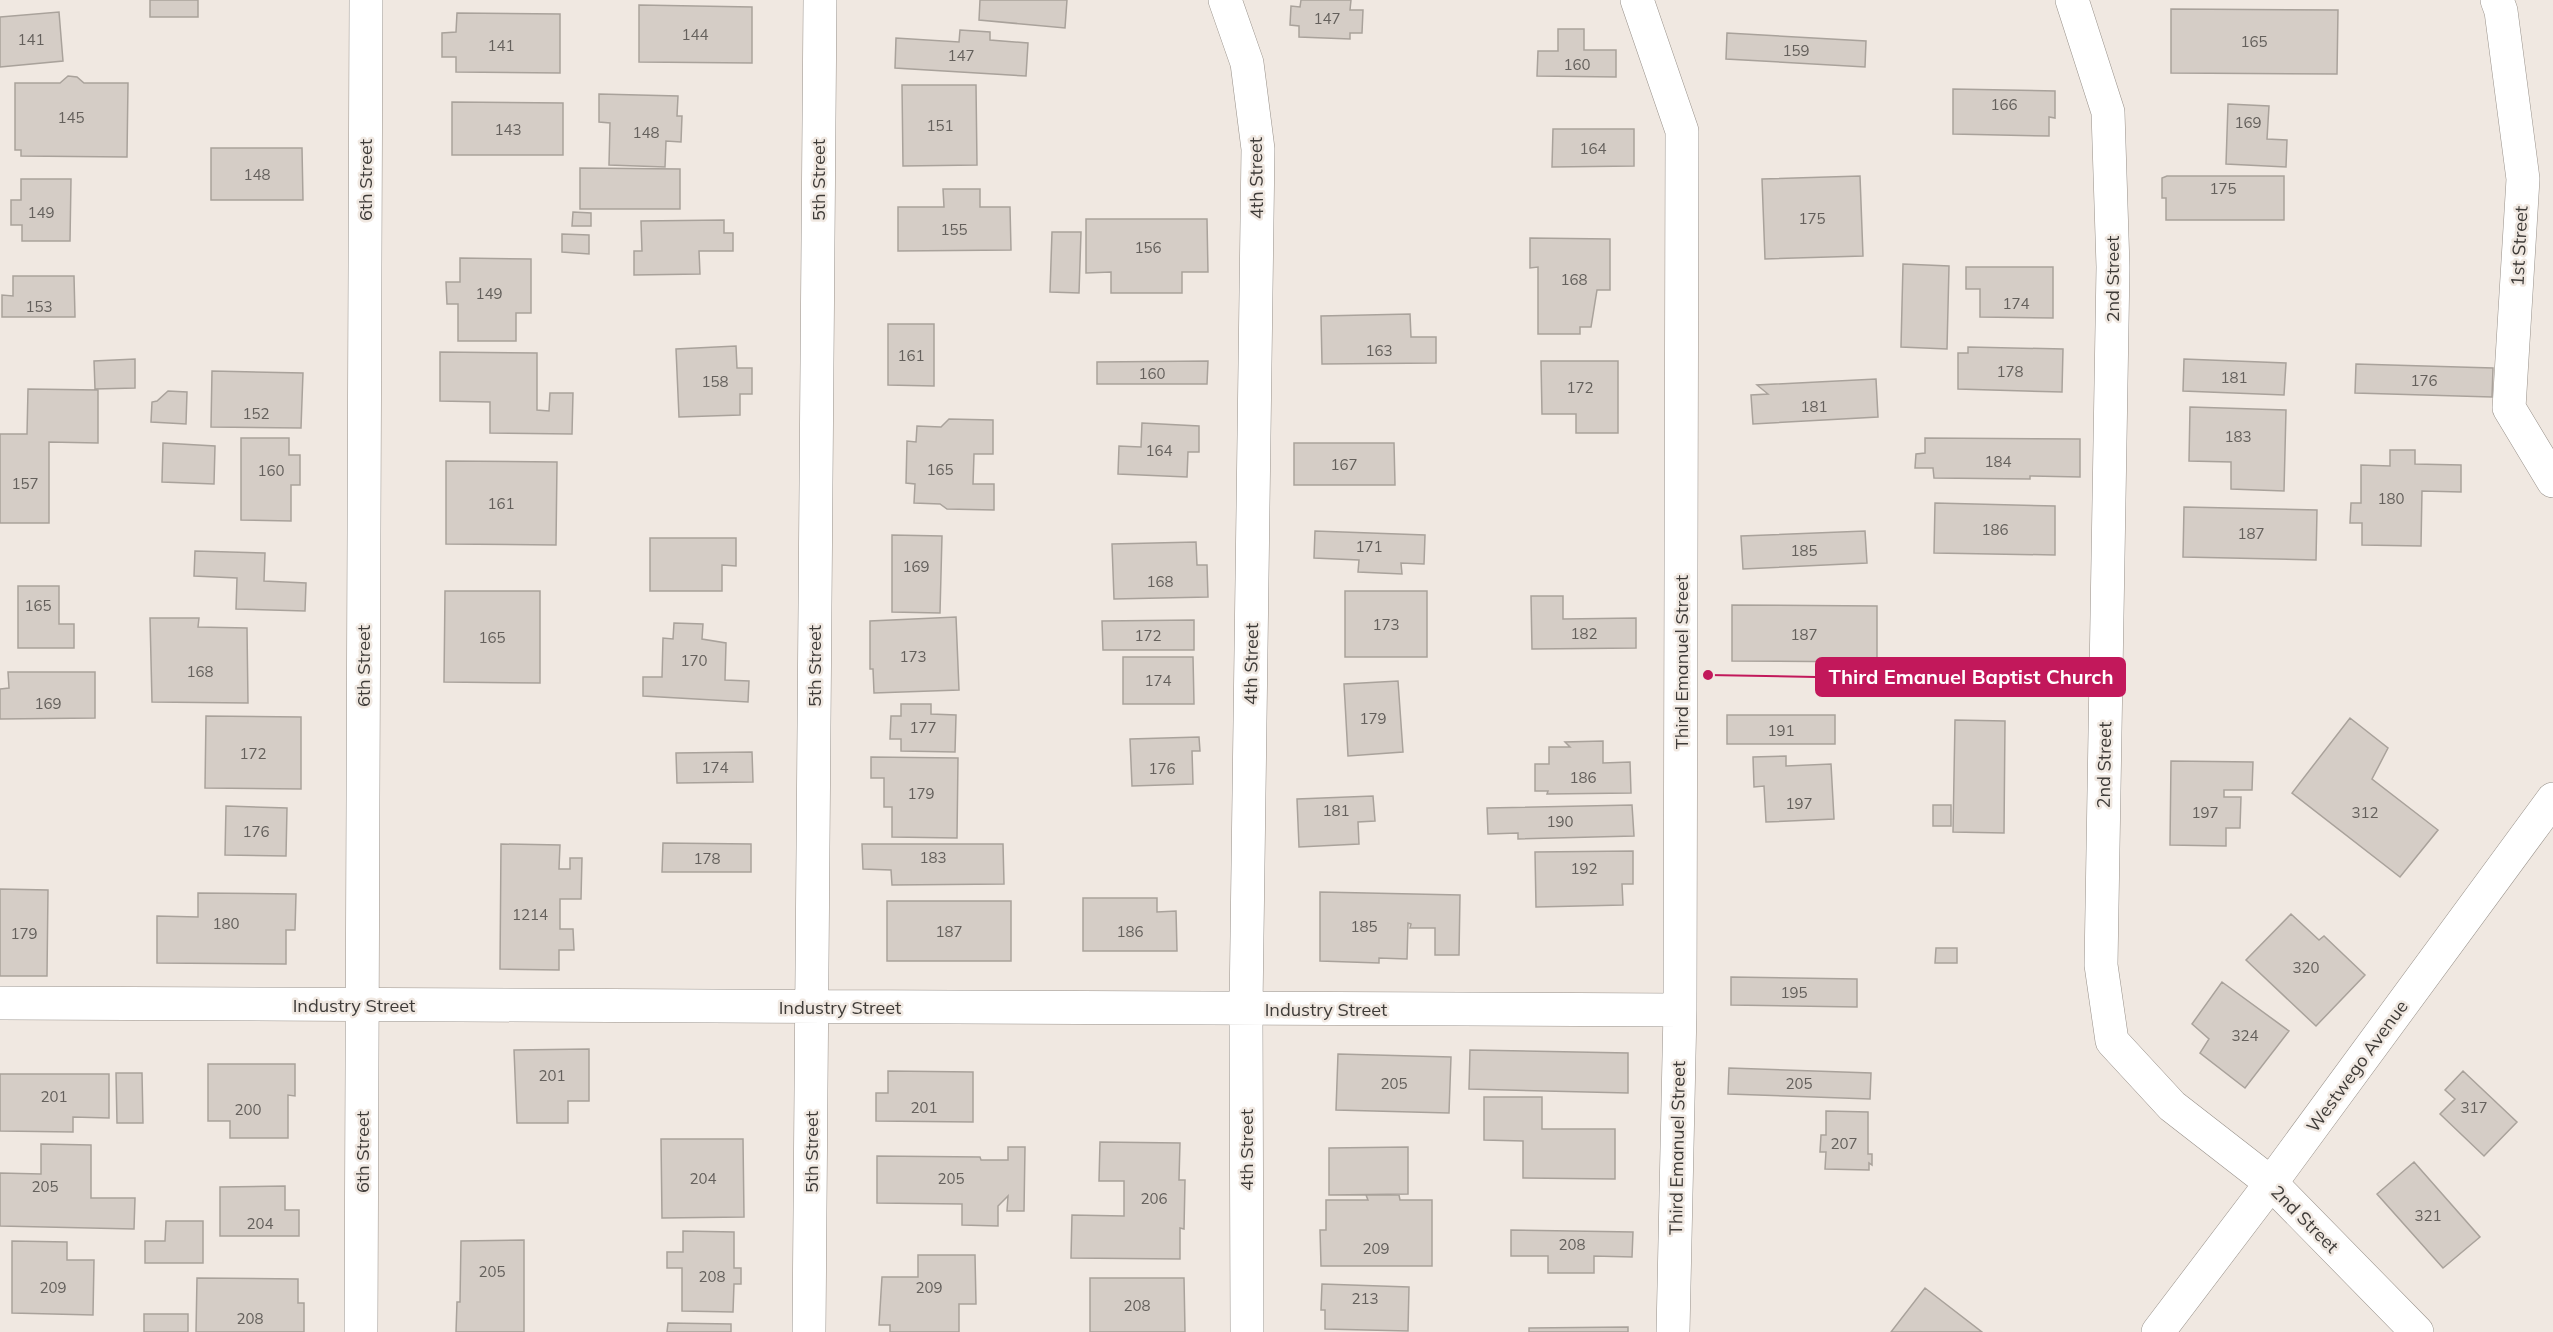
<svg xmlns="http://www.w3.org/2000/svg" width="2553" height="1332" font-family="Mulish,sans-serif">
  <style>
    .building { fill: #d5cdc6; stroke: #a9a29b; stroke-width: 1.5 }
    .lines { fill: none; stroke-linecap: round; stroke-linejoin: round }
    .minor-casing { stroke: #98918a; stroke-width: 34 }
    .minor { stroke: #fff; stroke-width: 33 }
    .labels { text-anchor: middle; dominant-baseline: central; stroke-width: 5; stroke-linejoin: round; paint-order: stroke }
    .number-label { font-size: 15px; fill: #64605c }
    .street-label { font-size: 18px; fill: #3e3b38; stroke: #f0e8e1 }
    .leader { fill: none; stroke: #c2185b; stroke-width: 2 }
    .callout-dot { fill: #c2185b; stroke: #f0e8e1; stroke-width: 2 }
    .callout { fill: #c2185b; stroke: #c2185b; stroke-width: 2 }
    .callout-label { font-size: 20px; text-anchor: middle; font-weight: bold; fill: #fff }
  </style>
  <rect width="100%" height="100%" fill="#f0e8e1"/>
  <path class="building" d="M 150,0 L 198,0 L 198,17 L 150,17 Z
    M 980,0 L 1067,0 L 1065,28 L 979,20 Z
    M 1301,0 L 1351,0 L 1350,10 L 1363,10 L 1362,33 L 1350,33 L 1350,39 L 1299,37 L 1299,26 L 1290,25 L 1291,6 L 1300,7 Z
    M 639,5 L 752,7 L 752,63 L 639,62 Z
    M 2171,9 L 2338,10 L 2337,74 L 2171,73 Z
    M 59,12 L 63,61 L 0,67 L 0,17 Z
    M 457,13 L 560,14 L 560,73 L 456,72 L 456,57 L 442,57 L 442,33 L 456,32 Z
    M 1558,29 L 1584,29 L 1584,50 L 1616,50 L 1616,77 L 1537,76 L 1538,51 L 1558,51 Z
    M 960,30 L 990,32 L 990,40 L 1028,43 L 1026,76 L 895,68 L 896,38 L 959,42 Z
    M 1727,33 L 1866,41 L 1865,67 L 1726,59 Z
    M 68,76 L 77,77 L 84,83 L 128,83 L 127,157 L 21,156 L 21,150 L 15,150 L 15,83 L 60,83 Z
    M 902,85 L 976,85 L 977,165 L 903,166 Z
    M 1953,89 L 2055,91 L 2055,118 L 2049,117 L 2049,136 L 1953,134 Z
    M 599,94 L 678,96 L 677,116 L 682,116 L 681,142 L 666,141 L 665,167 L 609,165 L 610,123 L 599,122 Z
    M 452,102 L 563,103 L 563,155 L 452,155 Z
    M 2228,104 L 2269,106 L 2267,139 L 2287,140 L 2286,167 L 2226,164 Z
    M 1553,129 L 1634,129 L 1634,166 L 1552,167 Z
    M 211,148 L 302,148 L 303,200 L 211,200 Z
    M 580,168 L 680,169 L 680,209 L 580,209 Z
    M 1860,176 L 1863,256 L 1765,259 L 1762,179 Z
    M 2167,176 L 2284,176 L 2284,220 L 2166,220 L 2166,198 L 2162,198 L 2162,178 Z
    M 21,179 L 71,179 L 70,241 L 22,241 L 22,225 L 11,225 L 11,200 L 21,200 Z
    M 943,189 L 980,189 L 980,207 L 1010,207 L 1011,250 L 898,251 L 898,207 L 944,207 Z
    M 573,212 L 591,213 L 591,226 L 572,226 Z
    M 1086,219 L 1207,219 L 1208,272 L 1182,272 L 1182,293 L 1111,293 L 1111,272 L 1086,273 Z
    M 724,220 L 724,233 L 733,233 L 733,251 L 699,251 L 700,274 L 634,275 L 634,251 L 642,251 L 641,221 Z
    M 1052,232 L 1081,232 L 1079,293 L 1050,292 Z
    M 562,234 L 589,235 L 589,254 L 562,252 Z
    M 1530,238 L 1610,239 L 1610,290 L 1597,290 L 1591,327 L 1580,327 L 1580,334 L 1538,334 L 1538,267 L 1530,268 Z
    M 460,258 L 531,259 L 531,313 L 516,313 L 516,341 L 458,341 L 458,304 L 447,304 L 446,282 L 460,282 Z
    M 1903,264 L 1949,266 L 1947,349 L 1901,347 Z
    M 1966,267 L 2053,267 L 2053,318 L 1980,317 L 1980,289 L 1966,289 Z
    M 13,276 L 74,276 L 75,317 L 2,317 L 2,295 L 13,296 Z
    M 1410,314 L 1411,337 L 1436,337 L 1436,363 L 1322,364 L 1321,316 Z
    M 888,324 L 934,324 L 934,386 L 888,385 Z
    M 736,346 L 737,368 L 752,368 L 752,394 L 740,394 L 740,415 L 679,417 L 676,349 Z
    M 1968,347 L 2063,349 L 2062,392 L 1958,389 L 1958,353 L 1968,353 Z
    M 440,352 L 537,353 L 537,410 L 549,411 L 550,393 L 573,393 L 572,434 L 490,433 L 490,402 L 440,401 Z
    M 135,359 L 135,388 L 95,389 L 94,361 Z
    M 2184,359 L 2286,363 L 2284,395 L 2183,391 Z
    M 1208,361 L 1207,384 L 1097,384 L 1097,362 Z
    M 1541,361 L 1618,361 L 1618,433 L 1576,433 L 1576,414 L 1542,414 Z
    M 2356,364 L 2493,368 L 2492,397 L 2355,393 Z
    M 212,371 L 303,373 L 301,428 L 211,427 Z
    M 1876,379 L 1878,417 L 1753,424 L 1751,395 L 1768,394 L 1757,385 Z
    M 28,389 L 98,390 L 98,443 L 49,442 L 49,523 L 0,523 L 0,434 L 27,434 Z
    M 168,391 L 187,392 L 186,424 L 151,422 L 152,402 L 157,401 Z
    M 2190,407 L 2286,410 L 2284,491 L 2231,489 L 2231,462 L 2189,461 Z
    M 949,419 L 993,420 L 993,454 L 974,454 L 973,484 L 994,484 L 994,510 L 947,509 L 940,504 L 914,503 L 915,484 L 906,483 L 907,441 L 916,442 L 917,426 L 941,427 Z
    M 1142,423 L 1199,426 L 1199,452 L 1188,452 L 1187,477 L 1118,474 L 1119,446 L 1141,447 Z
    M 241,438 L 289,438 L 289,455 L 300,455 L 300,485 L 291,485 L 291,521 L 241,520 Z
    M 1925,438 L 2080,439 L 2080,477 L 2030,476 L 2030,479 L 1934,478 L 1933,468 L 1915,468 L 1916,454 L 1925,453 Z
    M 163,443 L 215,446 L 214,484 L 162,482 Z
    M 1294,443 L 1394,443 L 1395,485 L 1294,485 Z
    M 2390,450 L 2415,450 L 2415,464 L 2461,465 L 2461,492 L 2422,491 L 2421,546 L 2362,545 L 2362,523 L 2350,523 L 2351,503 L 2361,503 L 2361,465 L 2390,466 Z
    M 446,461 L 557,462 L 556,545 L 446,544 Z
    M 1935,503 L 2055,506 L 2055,555 L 1934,553 Z
    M 2184,507 L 2317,510 L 2316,560 L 2183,557 Z
    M 1315,531 L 1425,535 L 1424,564 L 1401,563 L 1402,574 L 1358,572 L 1359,560 L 1314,558 Z
    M 1865,531 L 1867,563 L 1743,569 L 1741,536 Z
    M 892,535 L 942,536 L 940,613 L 892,612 Z
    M 650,538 L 736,538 L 736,566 L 722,565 L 722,591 L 650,591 Z
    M 1196,542 L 1197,565 L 1207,565 L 1208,597 L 1114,599 L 1112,544 Z
    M 195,551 L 265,553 L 264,581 L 306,583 L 305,611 L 236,609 L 237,578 L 194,576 Z
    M 18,586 L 59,586 L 59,624 L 74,624 L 74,648 L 18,648 Z
    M 445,591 L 540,591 L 540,683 L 444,682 Z
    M 1345,591 L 1427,591 L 1427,657 L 1345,657 Z
    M 1531,596 L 1563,596 L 1563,619 L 1636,618 L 1636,648 L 1532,649 Z
    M 1732,605 L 1877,606 L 1877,662 L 1732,661 Z
    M 956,617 L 959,690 L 874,693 L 873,669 L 870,669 L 870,621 Z
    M 150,618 L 199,618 L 198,627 L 247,628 L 248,703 L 152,702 Z
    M 1194,620 L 1194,650 L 1103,650 L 1102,621 Z
    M 674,623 L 703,624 L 702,639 L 726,643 L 725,680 L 749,681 L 748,702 L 643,696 L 643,677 L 662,677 L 663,638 L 673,639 Z
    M 1123,657 L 1193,657 L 1194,704 L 1123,704 Z
    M 8,672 L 95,672 L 95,718 L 0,719 L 0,689 L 9,688 Z
    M 1398,681 L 1403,752 L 1348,756 L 1344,684 Z
    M 901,704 L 931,704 L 931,714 L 956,715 L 955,752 L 901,751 L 901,739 L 890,739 L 891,716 L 901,716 Z
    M 1727,715 L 1835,715 L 1835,744 L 1727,744 Z
    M 206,716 L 301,717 L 301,789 L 205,788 Z
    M 2350,718 L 2388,748 L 2372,779 L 2438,830 L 2400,877 L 2292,793 Z
    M 1955,720 L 2005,721 L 2004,833 L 1953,832 Z
    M 1199,737 L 1200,751 L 1192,751 L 1193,784 L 1132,786 L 1130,739 Z
    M 1603,741 L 1603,763 L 1630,762 L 1631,793 L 1547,794 L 1548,791 L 1535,791 L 1535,764 L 1549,764 L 1549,747 L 1570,747 L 1565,742 Z
    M 752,752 L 753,782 L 677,783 L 676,753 Z
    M 1786,756 L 1786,766 L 1831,764 L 1834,819 L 1766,822 L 1764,786 L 1754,787 L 1753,757 Z
    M 871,757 L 958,758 L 957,838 L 892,837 L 892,807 L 884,807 L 884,778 L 871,778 Z
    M 2171,761 L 2253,762 L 2252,790 L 2224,790 L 2224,797 L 2241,797 L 2240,828 L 2226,828 L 2226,846 L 2170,845 Z
    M 1373,796 L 1375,821 L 1358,822 L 1359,844 L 1299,847 L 1297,799 Z
    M 1632,805 L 1634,836 L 1518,839 L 1518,833 L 1488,834 L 1487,808 Z
    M 1933,805 L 1951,805 L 1951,826 L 1933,826 Z
    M 226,806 L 287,808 L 286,856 L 225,855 Z
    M 663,843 L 751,844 L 751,872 L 662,872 Z
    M 501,844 L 560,845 L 559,869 L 570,869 L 570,858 L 582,858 L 581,899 L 560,899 L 560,929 L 573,929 L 574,950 L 559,950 L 559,970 L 500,969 Z
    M 862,844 L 1003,844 L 1004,884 L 892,885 L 891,870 L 863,869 Z
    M 1633,851 L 1633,884 L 1622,884 L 1623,905 L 1536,907 L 1535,852 Z
    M 0,889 L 48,890 L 47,976 L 0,976 Z
    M 1320,892 L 1460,895 L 1459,955 L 1435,955 L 1435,928 L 1410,928 L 1411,924 L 1408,923 L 1407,959 L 1379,958 L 1379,963 L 1320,961 Z
    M 198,893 L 296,894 L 295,930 L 286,930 L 286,964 L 157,963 L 157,916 L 198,917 Z
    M 1083,898 L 1157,898 L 1157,912 L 1176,911 L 1177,951 L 1083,951 Z
    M 887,901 L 1011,901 L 1011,961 L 887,961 Z
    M 2291,914 L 2319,940 L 2324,936 L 2365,975 L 2316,1026 L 2246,960 Z
    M 1936,948 L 1957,948 L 1957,963 L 1935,963 Z
    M 1731,977 L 1857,979 L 1857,1007 L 1731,1005 Z
    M 2222,982 L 2289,1031 L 2245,1088 L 2200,1053 L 2209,1039 L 2192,1024 Z
    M 589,1049 L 589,1101 L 568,1101 L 568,1123 L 517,1123 L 514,1050 Z
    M 1470,1050 L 1628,1053 L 1628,1093 L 1469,1089 Z
    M 1338,1054 L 1451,1057 L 1449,1113 L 1336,1110 Z
    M 208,1064 L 295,1064 L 295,1096 L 288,1095 L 288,1138 L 230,1138 L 230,1121 L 208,1121 Z
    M 1729,1068 L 1871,1073 L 1870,1099 L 1728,1094 Z
    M 888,1071 L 973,1072 L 973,1122 L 876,1121 L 876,1093 L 888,1093 Z
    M 2463,1071 L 2517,1122 L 2484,1156 L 2440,1114 L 2455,1099 L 2445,1090 Z
    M 116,1073 L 142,1073 L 143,1123 L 117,1123 Z
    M 0,1074 L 109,1074 L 109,1118 L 73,1117 L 73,1132 L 0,1131 Z
    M 1484,1097 L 1542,1097 L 1542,1129 L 1615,1129 L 1615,1179 L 1523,1178 L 1523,1141 L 1484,1140 Z
    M 1826,1111 L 1868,1112 L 1868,1154 L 1872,1154 L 1872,1165 L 1869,1163 L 1869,1170 L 1825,1169 L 1826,1152 L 1820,1152 L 1821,1135 L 1826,1135 Z
    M 661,1139 L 743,1139 L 744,1217 L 662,1218 Z
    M 1100,1142 L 1180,1143 L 1179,1180 L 1185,1180 L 1184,1229 L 1180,1228 L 1180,1259 L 1071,1258 L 1072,1215 L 1124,1216 L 1124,1181 L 1099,1181 Z
    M 41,1144 L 91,1145 L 91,1198 L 135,1198 L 134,1229 L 0,1226 L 0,1173 L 41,1174 Z
    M 1008,1147 L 1025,1147 L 1024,1211 L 1007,1211 L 1008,1196 L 998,1206 L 998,1226 L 962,1225 L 962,1204 L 877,1203 L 877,1156 L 980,1157 L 981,1160 L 1008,1160 Z
    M 1408,1147 L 1408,1194 L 1329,1195 L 1329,1148 Z
    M 2414,1162 L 2480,1237 L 2443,1268 L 2377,1194 Z
    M 285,1186 L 285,1210 L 299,1210 L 299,1236 L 220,1236 L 220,1187 Z
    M 1366,1195 L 1399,1195 L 1400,1200 L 1432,1200 L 1432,1266 L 1321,1266 L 1320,1230 L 1326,1230 L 1326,1200 L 1368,1200 Z
    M 166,1221 L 203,1221 L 203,1263 L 145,1263 L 145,1241 L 165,1241 Z
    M 1511,1230 L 1633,1232 L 1632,1257 L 1594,1256 L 1594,1273 L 1548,1273 L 1548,1256 L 1511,1256 Z
    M 683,1231 L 734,1232 L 734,1268 L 741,1268 L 741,1284 L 734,1284 L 733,1312 L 682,1311 L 682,1268 L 667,1268 L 667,1252 L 683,1252 Z
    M 524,1240 L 524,1332 L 456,1332 L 457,1302 L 460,1302 L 461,1241 Z
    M 12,1241 L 67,1242 L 67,1260 L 94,1260 L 93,1315 L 12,1313 Z
    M 918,1255 L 975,1255 L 976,1304 L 959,1304 L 959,1332 L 890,1332 L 890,1325 L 879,1325 L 882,1277 L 918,1277 Z
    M 197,1278 L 298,1279 L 298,1303 L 304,1303 L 304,1332 L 196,1332 Z
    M 1090,1278 L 1184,1278 L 1185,1332 L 1090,1332 Z
    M 1322,1284 L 1409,1287 L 1408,1331 L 1325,1329 L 1325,1310 L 1321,1310 Z
    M 1925,1288 L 1982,1332 L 1891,1332 Z
    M 144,1314 L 188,1314 L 188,1332 L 144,1332 Z
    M 668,1323 L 731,1324 L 731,1332 L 667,1332 Z
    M 1628,1327 L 1628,1332 L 1529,1332 L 1529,1328 Z"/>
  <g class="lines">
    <defs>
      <path id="minor" d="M 1225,0 L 1247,63 L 1258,149 L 1246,1008 L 1247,1332
        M 1637,0 L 1682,131 L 1680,1010 L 1673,1332
        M 2072,0 L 2108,112 L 2113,267 L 2101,965 L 2112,1041 L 2172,1106 L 2271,1183 L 2417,1332
        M 2497,0 L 2501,11 L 2523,179 L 2509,408 L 2553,481
        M 0,1003 L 1680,1010
        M 361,1332 L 366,0
        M 809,1332 L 820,0
        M 2158,1332 L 2271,1183 L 2553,799"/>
    </defs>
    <use href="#minor" class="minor-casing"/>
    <use href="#minor" class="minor"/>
  </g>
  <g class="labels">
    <g class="number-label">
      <text x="1327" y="18">147</text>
      <text x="695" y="34">144</text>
      <text x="31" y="39">141</text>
      <text x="2254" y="41">165</text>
      <text x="501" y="45">141</text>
      <text x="1796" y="50">159</text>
      <text x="961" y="55">147</text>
      <text x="1577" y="64">160</text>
      <text x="2004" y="104">166</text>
      <text x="71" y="117">145</text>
      <text x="2248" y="122">169</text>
      <text x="940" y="125">151</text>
      <text x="508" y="129">143</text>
      <text x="646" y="132">148</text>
      <text x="1593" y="148">164</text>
      <text x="257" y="174">148</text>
      <text x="2223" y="188">175</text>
      <text x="41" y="212">149</text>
      <text x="1812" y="218">175</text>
      <text x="954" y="229">155</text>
      <text x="1148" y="247">156</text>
      <text x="1574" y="279">168</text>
      <text x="489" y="293">149</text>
      <text x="2016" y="303">174</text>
      <text x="39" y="306">153</text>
      <text x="1379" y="350">163</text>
      <text x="911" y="355">161</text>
      <text x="2010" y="371">178</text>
      <text x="1152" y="373">160</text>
      <text x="2234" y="377">181</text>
      <text x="2424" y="380">176</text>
      <text x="715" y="381">158</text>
      <text x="1580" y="387">172</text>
      <text x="1814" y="406">181</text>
      <text x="256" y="413">152</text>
      <text x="2238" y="436">183</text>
      <text x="1159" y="450">164</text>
      <text x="1998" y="461">184</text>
      <text x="1344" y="464">167</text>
      <text x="940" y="469">165</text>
      <text x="271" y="470">160</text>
      <text x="25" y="483">157</text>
      <text x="2391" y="498">180</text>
      <text x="501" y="503">161</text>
      <text x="1995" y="529">186</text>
      <text x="2251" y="533">187</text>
      <text x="1369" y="546">171</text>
      <text x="1804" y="550">185</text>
      <text x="916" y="566">169</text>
      <text x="1160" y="581">168</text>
      <text x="38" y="605">165</text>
      <text x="1386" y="624">173</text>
      <text x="1584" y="633">182</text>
      <text x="1804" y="634">187</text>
      <text x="1148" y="635">172</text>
      <text x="492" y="637">165</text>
      <text x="913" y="656">173</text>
      <text x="694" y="660">170</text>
      <text x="200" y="671">168</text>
      <text x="1158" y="680">174</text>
      <text x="48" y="703">169</text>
      <text x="1373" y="718">179</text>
      <text x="923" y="727">177</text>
      <text x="1781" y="730">191</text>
      <text x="253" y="753">172</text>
      <text x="715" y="767">174</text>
      <text x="1162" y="768">176</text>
      <text x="1583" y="777">186</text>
      <text x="921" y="793">179</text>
      <text x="1799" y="803">197</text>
      <text x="1336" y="810">181</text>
      <text x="2205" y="812">197</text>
      <text x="2365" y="812">312</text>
      <text x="1560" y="821">190</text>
      <text x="256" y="831">176</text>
      <text x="933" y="857">183</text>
      <text x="707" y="858">178</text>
      <text x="1584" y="868">192</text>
      <text x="530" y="914">1214</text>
      <text x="226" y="923">180</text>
      <text x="1364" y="926">185</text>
      <text x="949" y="931">187</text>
      <text x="1130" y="931">186</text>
      <text x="24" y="933">179</text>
      <text x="2306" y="967">320</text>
      <text x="1794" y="992">195</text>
      <text x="2245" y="1035">324</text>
      <text x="552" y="1075">201</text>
      <text x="1394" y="1083">205</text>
      <text x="1799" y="1083">205</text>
      <text x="54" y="1096">201</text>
      <text x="924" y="1107">201</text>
      <text x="2474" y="1107">317</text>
      <text x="248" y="1109">200</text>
      <text x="1844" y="1143">207</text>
      <text x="703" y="1178">204</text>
      <text x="951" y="1178">205</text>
      <text x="45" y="1186">205</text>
      <text x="1154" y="1198">206</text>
      <text x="2428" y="1215">321</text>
      <text x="260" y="1223">204</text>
      <text x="1572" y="1244">208</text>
      <text x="1376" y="1248">209</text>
      <text x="492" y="1271">205</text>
      <text x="712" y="1276">208</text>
      <text x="53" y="1287">209</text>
      <text x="929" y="1287">209</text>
      <text x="1365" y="1298">213</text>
      <text x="1137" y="1305">208</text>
      <text x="250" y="1318">208</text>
    </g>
    <g class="street-label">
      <text transform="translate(1256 178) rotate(-91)">4th Street</text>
      <text transform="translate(365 180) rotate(-90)">6th Street</text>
      <text transform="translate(818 180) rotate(-90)">5th Street</text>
      <text transform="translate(2519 246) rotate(-87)">1st Street</text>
      <text transform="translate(2112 279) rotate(-90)">2nd Street</text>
      <text transform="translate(1681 662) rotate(-90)">Third Emanuel Street</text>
      <text transform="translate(1251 664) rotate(-89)">4th Street</text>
      <text transform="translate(363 666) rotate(-90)">6th Street</text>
      <text transform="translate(814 666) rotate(-90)">5th Street</text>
      <text transform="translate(2104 765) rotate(-89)">2nd Street</text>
      <text x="354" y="1005">Industry Street</text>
      <text x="840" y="1007">Industry Street</text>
      <text x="1326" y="1009">Industry Street</text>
      <text transform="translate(2357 1066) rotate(-54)">Westwego Avenue</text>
      <text transform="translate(1677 1148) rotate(-89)">Third Emanuel Street</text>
      <text transform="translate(1246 1150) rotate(-90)">4th Street</text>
      <text transform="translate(362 1152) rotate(-90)">6th Street</text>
      <text transform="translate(811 1152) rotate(-90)">5th Street</text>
      <text transform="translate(2305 1219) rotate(45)">2nd Street</text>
    </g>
  </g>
  <path class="leader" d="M1708 675L1816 677"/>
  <circle class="callout-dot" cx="1708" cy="675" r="6"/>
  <rect class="callout" x="1816" y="658" width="309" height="38" rx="6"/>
  <g class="callout-label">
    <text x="1971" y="684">Third Emanuel Baptist Church</text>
  </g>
</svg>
